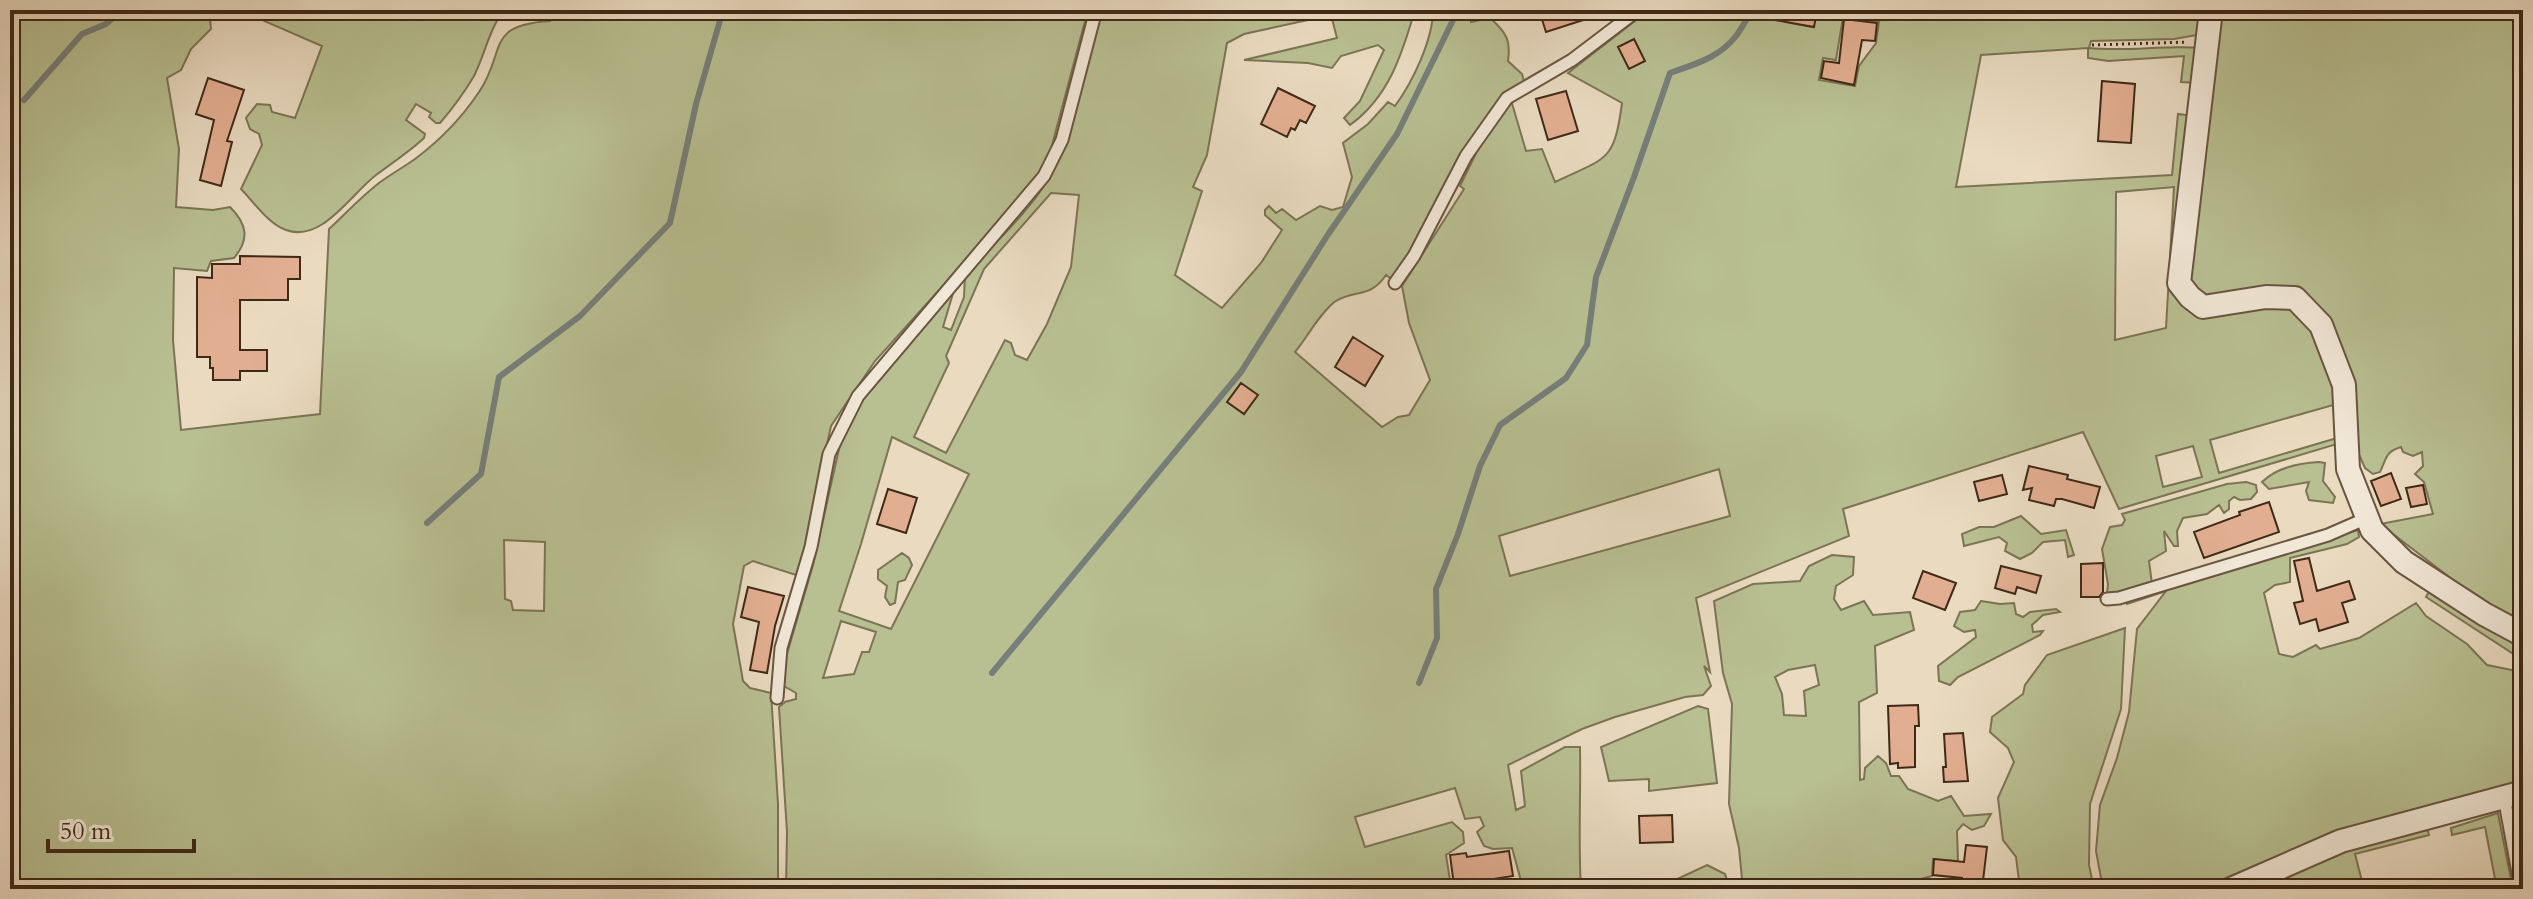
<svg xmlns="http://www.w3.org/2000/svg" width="2533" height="899" font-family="Cardo,serif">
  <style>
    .green { fill: #b8bf91; stroke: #7c7454; stroke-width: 2; fill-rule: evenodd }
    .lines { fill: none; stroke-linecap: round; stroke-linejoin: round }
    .stream { stroke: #767f7a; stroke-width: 6 }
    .building { fill: #e2ae91; stroke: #3f2917; stroke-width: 2 }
    .lane-casing { stroke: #6a5541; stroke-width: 15 }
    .street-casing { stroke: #6a5541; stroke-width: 26 }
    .path { stroke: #3f2917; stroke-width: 3; stroke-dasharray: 2 4; stroke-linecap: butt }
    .lane { stroke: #f1e7d6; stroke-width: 11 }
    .street { stroke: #f1e7d6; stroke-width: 22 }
  </style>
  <rect width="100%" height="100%" fill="#e9dac0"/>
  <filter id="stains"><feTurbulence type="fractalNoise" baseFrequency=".0025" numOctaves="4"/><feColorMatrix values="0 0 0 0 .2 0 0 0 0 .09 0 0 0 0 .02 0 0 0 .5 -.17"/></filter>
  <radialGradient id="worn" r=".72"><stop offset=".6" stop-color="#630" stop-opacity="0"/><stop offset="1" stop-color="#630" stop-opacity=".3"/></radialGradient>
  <path class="green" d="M 10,10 L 182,10 L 196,12 L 210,19 L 211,29 L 191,49 L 181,70 L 167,78 L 179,149 L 176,207 L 213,210 L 230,207 C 247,224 250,239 234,258 L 211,261 L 207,271 L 174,268 L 173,340 L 181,430 L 320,414 L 329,229 C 345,214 361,197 379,183 C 391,174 404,167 415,159 C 439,141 463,116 479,92 C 507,51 484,25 550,21 L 546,10 L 1088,10 L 1051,149 L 1038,176 L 1012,209 L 875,361 L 831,426 L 799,576 L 753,561 L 744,566 L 733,624 L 743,681 L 750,688 L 771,693 L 778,804 L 778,889 L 10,889 ZM 504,540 L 545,542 L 544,611 L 513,610 L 511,601 L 505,599 Z
    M 239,10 L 507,10 L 503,11 C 489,30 485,54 474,76 C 464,93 453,108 440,123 L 436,123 L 429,117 L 431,113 L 416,104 L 406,120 L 425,134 L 424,138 C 409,152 392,163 376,175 C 351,194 322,243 286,230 C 268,224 254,202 241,189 L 262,145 L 259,134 L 250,129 L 246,118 L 257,104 L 270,105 L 272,112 L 295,118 L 322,46 Z
    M 1100,10 L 1415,10 C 1402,54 1389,97 1350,125 L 1344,118 L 1360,101 L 1384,50 L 1378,45 L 1341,56 L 1332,68 L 1308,63 L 1244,60 L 1337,38 L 1331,15 L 1244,34 L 1227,43 L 1207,155 L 1193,187 L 1202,191 L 1175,275 L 1222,308 L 1261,263 L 1282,230 L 1265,215 L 1265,210 L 1269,206 L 1276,213 L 1282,209 L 1296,220 L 1320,206 L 1332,210 L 1343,207 L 1352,177 L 1343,143 L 1368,124 L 1388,102 L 1395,106 C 1412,83 1433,40 1433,10 L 1469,10 L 1471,22 L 1490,18 C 1506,32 1511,40 1508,61 L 1522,74 L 1524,81 L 1521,87 L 1505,95 L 1463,155 L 1420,237 L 1393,280 L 1386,275 C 1370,299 1355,289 1336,301 C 1322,310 1306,339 1295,352 L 1382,427 L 1398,417 L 1409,415 L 1430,380 L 1409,323 L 1402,286 L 1464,189 L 1460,186 L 1489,127 L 1511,100 L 1526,151 L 1542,149 L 1555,182 C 1607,157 1614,163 1622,103 L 1568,73 L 1649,10 L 1787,10 L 1785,22 L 1813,27 L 1817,10 L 2206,10 L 2203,34 L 2174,39 L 2091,41 L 2089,48 C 2126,52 2164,45 2201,48 L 2196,83 L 2181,82 L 2184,56 L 2108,61 L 2088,58 L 2088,48 L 1981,55 L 1956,187 L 2172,175 L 2178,114 L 2193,116 L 2175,284 C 2178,294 2181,297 2188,304 C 2216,333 2238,303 2269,305 C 2310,306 2326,350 2334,384 C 2339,402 2346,427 2337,444 L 2119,509 L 2083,432 L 1843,509 L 1849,536 L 1696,598 L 1710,672 L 1704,666 L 1711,686 L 1703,695 L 1685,697 L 1615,717 L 1582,729 L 1508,765 L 1516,810 L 1525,806 L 1521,771 L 1565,747 L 1580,747 C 1581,794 1578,842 1581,889 L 1523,888 L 1512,848 L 1493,849 L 1484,846 L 1477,832 L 1484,826 L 1480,817 L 1465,819 L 1455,788 L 1355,817 L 1365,847 L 1452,822 L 1463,832 L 1464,843 L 1446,855 L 1451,887 L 1472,885 L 1473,872 L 1477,871 L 1484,885 L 1498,889 L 786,889 L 787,832 L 779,707 L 785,702 L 796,699 L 796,693 L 782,685 L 784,664 L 813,565 L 839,449 L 849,420 L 866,391 L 954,290 L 943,327 L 951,330 L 964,297 L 965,275 C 994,243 1032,210 1053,171 C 1079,121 1083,63 1100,10 ZM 1843,17 L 1879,22 L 1876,43 L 1859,66 L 1855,86 L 1819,80 L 1823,58 L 1836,60 ZM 2174,187 L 2166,328 L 2115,340 L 2116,192 ZM 1051,193 L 1079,195 L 1071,267 L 1047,324 L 1027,360 L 1015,355 L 1011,343 L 1005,340 L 946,453 L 914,437 L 949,363 L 946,356 L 984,269 ZM 2333,405 L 2337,438 L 2219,473 L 2210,440 ZM 892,437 L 969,474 L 891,629 L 839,611 L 861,544 ZM 2193,446 L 2202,477 L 2163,487 L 2156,456 ZM 1719,469 L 1730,516 L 1510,576 L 1499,536 ZM 841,621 L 876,632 L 869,652 L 862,652 L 854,674 L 823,678 Z
    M 2218,10 L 2523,10 L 2523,569 L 2513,618 L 2474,596 L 2380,524 L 2433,514 L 2424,482 L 2415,474 L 2423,466 L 2422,452 L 2413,456 L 2403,452 L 2401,447 C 2385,452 2387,458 2380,472 L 2373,474 L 2365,468 L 2356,448 L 2313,306 L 2207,301 L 2188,279 Z
    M 2319,462 L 2325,463 L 2323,481 L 2335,497 L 2333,503 L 2309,500 L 2306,491 L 2309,482 L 2269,489 L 2262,482 C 2276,468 2300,463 2319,462 Z
    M 2246,482 L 2256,485 L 2257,492 L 2251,499 L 2240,500 L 2234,497 L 2229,501 L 2229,509 L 2224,513 L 2219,505 L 2207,514 L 2183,518 L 2177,531 L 2178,546 L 2174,546 L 2164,531 L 2166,551 L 2149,561 L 2152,584 L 2123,593 L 2107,593 L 2108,584 L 2102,549 L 2110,527 L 2122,525 L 2125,520 L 2122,514 L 2227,484 Z
    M 2021,516 L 2041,534 L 2066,530 L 2074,555 L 2068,557 L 2065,540 L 2043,542 L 2032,553 L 2020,559 L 2005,551 L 2007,543 L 1999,537 L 1964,546 L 1962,534 L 1979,527 L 1994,527 Z
    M 2358,530 L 2359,537 L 2347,544 L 2290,558 L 2290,582 L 2275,585 L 2264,593 L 2279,654 L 2293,657 L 2316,645 L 2320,649 L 2359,638 L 2416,603 L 2426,616 L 2467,644 L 2487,665 L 2517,671 L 2523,695 L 2523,787 L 2222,889 L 2103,889 L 2096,851 L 2100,805 L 2117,758 L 2129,712 L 2137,629 L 2166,591 L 2127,604 L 2126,600 Z
    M 902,553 L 909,558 L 912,565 L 905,580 L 898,582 L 895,603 L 890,605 L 885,597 L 887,586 L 878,579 L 878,570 Z
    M 1832,555 L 1854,557 L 1853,575 L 1836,586 L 1834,599 L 1841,610 L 1864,601 L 1873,615 L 1910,612 L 1914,630 L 1875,646 L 1877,693 L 1859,702 L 1860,780 L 1864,779 L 1865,768 L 1878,756 L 1886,763 L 1891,776 L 1899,776 L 1908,789 L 1938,801 L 1951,796 L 1964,816 L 1991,814 L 1984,826 L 1972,830 L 1963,824 L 1957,831 L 1958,861 L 1933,859 L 1932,876 L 1917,880 L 1916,889 L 1743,889 L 1739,848 L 1729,804 L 1732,704 L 1723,673 L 1714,601 L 1753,584 L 1800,581 L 1809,566 ZM 1815,665 L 1819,685 L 1804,691 L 1806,716 L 1784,715 L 1782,694 L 1775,677 L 1788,670 Z
    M 2430,590 L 2523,645 L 2523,656 L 2512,653 L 2426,597 Z
    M 1981,601 L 2000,604 L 2014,603 L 2016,614 L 2023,617 L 2030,612 L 2056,609 L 2060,612 L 2043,615 L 2032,625 L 2033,632 L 2043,631 L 2040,635 L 1958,677 L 1950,685 L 1939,681 L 1938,666 L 1976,637 L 1975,630 L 1964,632 L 1954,626 L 1960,612 L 1975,610 Z
    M 2125,628 L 2121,709 L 2090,804 L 2089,865 L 2094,889 L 2020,889 L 2016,857 L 2003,840 L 1998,798 L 2014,762 L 2008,748 L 1990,732 L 1992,717 L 2023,694 L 2025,685 L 2047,655 Z
    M 1698,706 L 1708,709 L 1717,783 L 1649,791 L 1649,779 L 1609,781 L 1601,747 Z
    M 2498,813 L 2498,814 L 2513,889 L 2497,889 L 2485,827 L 2452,835 L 2451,828 Z
    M 2425,822 L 2429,835 L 2355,854 L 2364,889 L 2241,889 Z
    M 1707,865 L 1725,874 L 1730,889 L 1656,889 Z"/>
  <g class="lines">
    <path class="stream" d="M 24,100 L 82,34 L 106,24 L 121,10
      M 427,523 L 481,474 L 499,377 L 580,316 L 670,223 L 696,104 L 723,10
      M 992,673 L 1241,372 L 1327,236 L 1397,134 L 1458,10
      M 1419,683 L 1437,638 L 1436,589 L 1458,534 L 1480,466 L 1500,425 L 1566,378 L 1587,345 L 1596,277 L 1634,177 L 1670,73 C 1695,64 1719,58 1736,36 C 1743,27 1746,18 1754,10"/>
  </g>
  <path class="building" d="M 1539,10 L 1604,10 L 1605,13 L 1546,32 Z
    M 1764,10 L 1817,10 L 1814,27 L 1764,18 Z
    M 1844,19 L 1877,23 L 1875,41 L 1862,40 L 1854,85 L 1821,78 L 1824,61 L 1839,63 Z
    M 1634,39 L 1645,61 L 1629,69 L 1618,47 Z
    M 208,78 L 244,90 L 227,141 L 232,142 L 221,186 L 200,180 L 214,120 L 196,114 Z
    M 2102,81 L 2135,84 L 2131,143 L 2098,141 Z
    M 1278,88 L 1315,106 L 1306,123 L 1300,120 L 1295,130 L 1291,128 L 1287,137 L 1261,124 Z
    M 1566,91 L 1578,131 L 1548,140 L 1536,99 Z
    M 240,256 L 300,257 L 300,279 L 288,279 L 288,300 L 240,300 L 240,350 L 267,350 L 267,371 L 240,371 L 240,380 L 213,380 L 213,368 L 210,368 L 210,357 L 197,357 L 197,277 L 212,278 L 212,264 L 240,264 Z
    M 1353,337 L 1383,356 L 1365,386 L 1335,367 Z
    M 1241,383 L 1258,395 L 1244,414 L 1227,402 Z
    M 2029,466 L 2068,475 L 2067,479 L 2100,487 L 2094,508 L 2062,499 L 2056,499 L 2054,506 L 2029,500 L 2032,488 L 2023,490 Z
    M 2391,473 L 2401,499 L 2381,506 L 2371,481 Z
    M 2002,475 L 2007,494 L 1979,501 L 1974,482 Z
    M 2423,485 L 2427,504 L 2411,507 L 2406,488 Z
    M 888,489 L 917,498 L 906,533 L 877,524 Z
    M 2269,502 L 2279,532 L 2204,558 L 2194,532 L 2240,515 L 2239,512 Z
    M 2309,558 L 2317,591 L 2349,581 L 2355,599 L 2342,603 L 2348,622 L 2319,631 L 2316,619 L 2300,624 L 2294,603 L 2303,601 L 2294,561 Z
    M 2103,563 L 2103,592 L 2099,597 L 2081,597 L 2081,564 Z
    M 2001,566 L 2041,576 L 2036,593 L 2017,587 L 2015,594 L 1995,588 Z
    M 1923,571 L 1956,583 L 1945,610 L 1913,598 Z
    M 748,587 L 784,596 L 775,626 L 767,673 L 750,670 L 759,622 L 741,617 Z
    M 1918,705 L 1919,726 L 1915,726 L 1915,767 L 1898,768 L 1898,763 L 1890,764 L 1888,706 Z
    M 1963,733 L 1968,781 L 1944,782 L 1943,767 L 1946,767 L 1944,734 Z
    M 1672,815 L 1673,842 L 1640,843 L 1639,816 Z
    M 1966,845 L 1987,847 L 1982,889 L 1961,889 L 1962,878 L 1933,875 L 1934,859 L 1964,862 Z
    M 1509,851 L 1513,876 L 1454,885 L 1450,855 L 1466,853 L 1467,857 Z"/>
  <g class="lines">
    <defs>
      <path id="lane" d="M 1395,283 L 1414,256 L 1466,156 L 1507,98 L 1572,60 L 1638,10
        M 2107,599 L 2119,598 L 2328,535 L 2367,518
        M 777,698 L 781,648 L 811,547 L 829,454 L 858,396 L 1044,176 L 1062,140 L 1096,10
        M 2504,797 L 2521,889"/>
      <path id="street" d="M 2211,10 L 2179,283 L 2190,297 L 2203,307 L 2266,297 L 2295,298 L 2321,325 L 2344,385 L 2348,469 L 2372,530 L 2404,562 L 2484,614 L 2523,635
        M 2231,889 L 2341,841 L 2523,792"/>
    </defs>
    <use href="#lane" class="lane-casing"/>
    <use href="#street" class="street-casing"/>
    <path class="path" d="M 2092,45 L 2188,42"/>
    <use href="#lane" class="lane"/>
    <use href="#street" class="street"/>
  </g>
  <rect width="2533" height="899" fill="none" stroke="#e9dac0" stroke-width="40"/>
  <rect x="12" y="12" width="2509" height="875" fill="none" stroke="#3f2917" stroke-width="4"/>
  <rect x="20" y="20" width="2493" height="859" fill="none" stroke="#3f2917" stroke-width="2"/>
  <path d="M48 839v12h146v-12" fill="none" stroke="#3f2917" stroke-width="4"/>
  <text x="60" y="839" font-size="24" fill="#3f2917" stroke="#f1e7d6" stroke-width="6" paint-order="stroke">50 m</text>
  <rect width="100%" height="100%" filter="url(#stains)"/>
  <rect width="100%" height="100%" fill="url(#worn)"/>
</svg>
